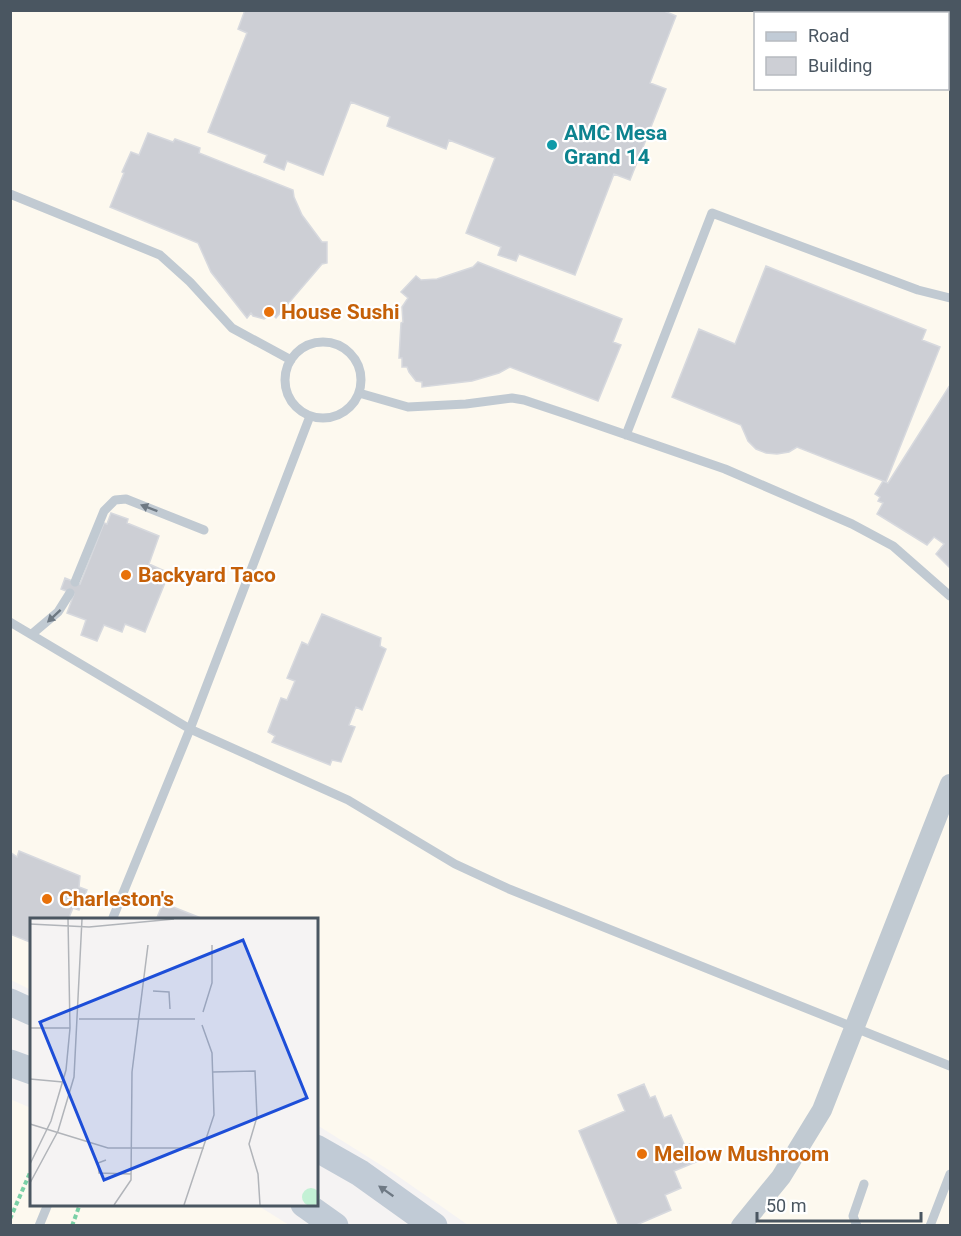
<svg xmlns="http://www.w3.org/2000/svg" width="961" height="1236" font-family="Roboto,sans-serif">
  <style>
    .commercial { fill: #fdf9ef; fill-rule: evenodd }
    .building { fill: #cdcfd5; stroke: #d7d9de; stroke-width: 1.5 }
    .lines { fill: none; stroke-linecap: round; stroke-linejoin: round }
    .path { stroke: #7ad0a6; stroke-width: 4; stroke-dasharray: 4.5 3; stroke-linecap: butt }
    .service { stroke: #c1cad2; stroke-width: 9 }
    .minor { stroke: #c1cad2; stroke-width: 20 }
    .secondary { stroke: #c1cbd6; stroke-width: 27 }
    .oneway { fill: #6e7983 }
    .oneway2 { fill: #6e7984 }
    .culture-dot { fill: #0f9aa8; stroke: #fff; stroke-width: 2 }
    .food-dot { fill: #e8710a; stroke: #fff; stroke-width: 2 }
    .labels { text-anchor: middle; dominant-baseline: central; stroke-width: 4.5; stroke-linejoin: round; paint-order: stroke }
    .culture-label { font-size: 21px; font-weight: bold; fill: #0d838f; stroke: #fff; text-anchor: start }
    .food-label { font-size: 21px; font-weight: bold; fill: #c56008; stroke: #fff; text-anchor: start }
    .inset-road { fill: none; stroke: #b1b4b9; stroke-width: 1.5 }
    .view { fill: #1d4ed8; fill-opacity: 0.15; stroke: #1d4ed8; stroke-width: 3 }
    .inset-edge { fill: none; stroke: #4a5661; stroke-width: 3 }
  </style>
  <rect width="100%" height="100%" fill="#f5f3f3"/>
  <path class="commercial" d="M 947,10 L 950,12 L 950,1225 L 468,1225 L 392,1172 L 317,1125 L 316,920 L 32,920 L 31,990 L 11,980 L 11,11 ZM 756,14 L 948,14 L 948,88 L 756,88 Z
    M 10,1099 L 31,1108 L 32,1204 L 257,1205 L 289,1225 L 11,1225 Z"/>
  <path class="building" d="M 245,10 L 662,10 L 676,16 L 650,83 L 666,89 L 630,180 L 614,174 L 575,275 L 519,254 L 516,261 L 498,255 L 501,247 L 466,233 L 495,158 L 449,140 L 446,149 L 387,126 L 390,117 L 351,102 L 323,175 L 287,161 L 284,170 L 264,162 L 267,155 L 208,132 L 247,33 L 238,29 Z
    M 148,133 L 173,142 L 175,139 L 200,148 L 199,153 L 293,190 L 294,197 L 302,215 L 322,242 L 327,242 L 327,263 L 322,264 L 276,318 L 272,314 L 264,319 L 253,316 L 251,313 L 247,318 L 211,272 L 198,243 L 110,207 L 124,173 L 122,172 L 131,152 L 139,155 Z
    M 478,262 L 622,319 L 613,342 L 621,345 L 598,401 L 510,367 L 499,373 L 472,381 L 422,387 L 422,382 L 416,381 L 409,372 L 407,367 L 402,367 L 402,358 L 399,358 L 401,323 L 403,322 L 402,307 L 408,298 L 401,292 L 416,276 L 421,280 L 437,279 L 473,267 Z
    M 766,266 L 926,330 L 922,340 L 940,347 L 886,482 L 797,447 L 789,452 L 777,454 L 766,453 L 756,449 L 748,441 L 741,425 L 672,397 L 699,329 L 735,344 Z
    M 950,385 L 950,568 L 936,554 L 944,544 L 934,537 L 927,545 L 877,514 L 883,503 L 878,501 L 880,497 L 875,494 L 883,481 L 888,483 Z
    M 111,513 L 128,519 L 127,523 L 159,536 L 149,564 L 169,573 L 145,632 L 125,624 L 122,632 L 104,625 L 97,641 L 81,635 L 86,620 L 67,613 L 74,594 L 61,589 L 65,578 L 80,584 L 104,523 L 107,524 Z
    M 322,614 L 381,638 L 380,646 L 386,649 L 362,710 L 356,707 L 349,725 L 355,727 L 341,762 L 332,760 L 330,765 L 272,742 L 275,736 L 268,732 L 281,698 L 287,700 L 295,681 L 287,678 L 302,642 L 308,645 Z
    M 19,851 L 80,876 L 79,887 L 87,890 L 79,910 L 73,908 L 68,920 L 32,920 L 32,943 L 10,934 L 10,852 L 17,857 Z
    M 163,903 L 206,920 L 156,920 Z
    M 644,1084 L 650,1098 L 655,1096 L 664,1118 L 671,1115 L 685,1146 L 690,1144 L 698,1161 L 674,1171 L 681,1188 L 665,1195 L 671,1210 L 634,1226 L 619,1226 L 579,1131 L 625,1111 L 618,1095 Z"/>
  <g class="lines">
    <path class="path" d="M 10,1219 L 32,1168
      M 72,1226 L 80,1204"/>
    <path class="service" d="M 10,194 L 160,255 L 190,282 L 232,328 L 291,360
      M285 380a38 38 0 1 1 76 0a38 38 0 1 1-76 0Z
      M 359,393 L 408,407 L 466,404 L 512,398 L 524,400 L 566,414 L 725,469 L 852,524 L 893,546 L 950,596
      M 626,435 L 712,213 L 918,290 L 950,298
      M 75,582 L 104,511 L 115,500 L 126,499 L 204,530
      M 10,622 L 190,729 L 348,800 L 455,864 L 509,889 L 950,1066
      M 32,634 L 58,612 L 70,593
      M 112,920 L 190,729 L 310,416
      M 39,1226 L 48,1204
      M 857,1226 L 853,1216 L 864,1184
      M 930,1226 L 950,1174"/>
    <path class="minor" d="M 741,1226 L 781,1177 L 822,1110 L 950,784"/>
    <path class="secondary" d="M 10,1002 L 32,1012
      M 10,1063 L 32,1071
      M 316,1148 L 360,1173 L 434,1226
      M 304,1204 L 335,1226"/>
  </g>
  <defs><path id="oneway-solid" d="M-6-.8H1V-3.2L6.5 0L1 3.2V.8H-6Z" transform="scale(1.5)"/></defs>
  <g class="oneway">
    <use href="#oneway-solid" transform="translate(149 508) rotate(-159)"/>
    <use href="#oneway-solid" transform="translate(54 616) rotate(137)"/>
  </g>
  <use class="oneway2" href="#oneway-solid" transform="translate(386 1191) rotate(-145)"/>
  <circle class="culture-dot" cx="552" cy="145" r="6"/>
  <g class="food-dot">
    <circle cx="269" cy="312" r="6"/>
    <circle cx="126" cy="575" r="6"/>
    <circle cx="47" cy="899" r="6"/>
    <circle cx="642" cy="1154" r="6"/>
  </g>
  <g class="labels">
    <g class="culture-label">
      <text x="564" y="133">AMC Mesa<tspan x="564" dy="24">Grand 14</tspan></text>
    </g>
    <g class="food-label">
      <text x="281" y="312">House Sushi</text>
      <text x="138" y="575">Backyard Taco</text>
      <text x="59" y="899">Charleston's</text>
      <text x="654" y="1154">Mellow Mushroom</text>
    </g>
  </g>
  <g transform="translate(30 918)">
    <rect width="288" height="288" fill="#f5f3f3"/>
    <path d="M272 279a9 9 0 1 1 18 0a9 9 0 1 1-18 0Z" fill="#c3f1d5"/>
    <path class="inset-road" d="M 0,6 L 59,9 L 144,1M 123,73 L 139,74 L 140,91M 173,94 L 182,65 L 182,27M 49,101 L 165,101M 0,110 L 40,110M 183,154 L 225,153 L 227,199 L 219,226 L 228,256 L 230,287M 0,161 L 33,164M 0,206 L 78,230 L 174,230M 76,242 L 68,245 L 69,255 L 101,256M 0,246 L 21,203 L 36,152 L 40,110 L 38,1M 0,265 L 28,213 L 44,159 L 52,1M 84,287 L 101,262 L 102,154 L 118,27M 154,287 L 184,197 L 182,135 L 172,107"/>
    <path class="view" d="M 213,22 L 277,180 L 74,262 L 10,104 Z"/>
    <rect width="288" height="288" class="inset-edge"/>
  </g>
  <rect width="961" height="1236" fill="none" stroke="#4a5661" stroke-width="24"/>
  <rect x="754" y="12" width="195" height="78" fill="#ffffff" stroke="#b7bbc0" stroke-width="1.5"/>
  <rect x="766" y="32" width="30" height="9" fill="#c1cbd6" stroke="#b7bbc0" stroke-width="1.5"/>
  <text x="808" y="42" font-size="18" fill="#4a5661">Road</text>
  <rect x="766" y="57" width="30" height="18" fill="#cdcfd5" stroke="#b7bbc0" stroke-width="1.5"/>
  <text x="808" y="72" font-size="18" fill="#4a5661">Building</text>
  <path d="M757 1212v9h164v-9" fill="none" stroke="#4a5661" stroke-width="3"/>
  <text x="766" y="1212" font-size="18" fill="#4a5661" stroke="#ffffff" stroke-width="4.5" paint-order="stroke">50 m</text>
</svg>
